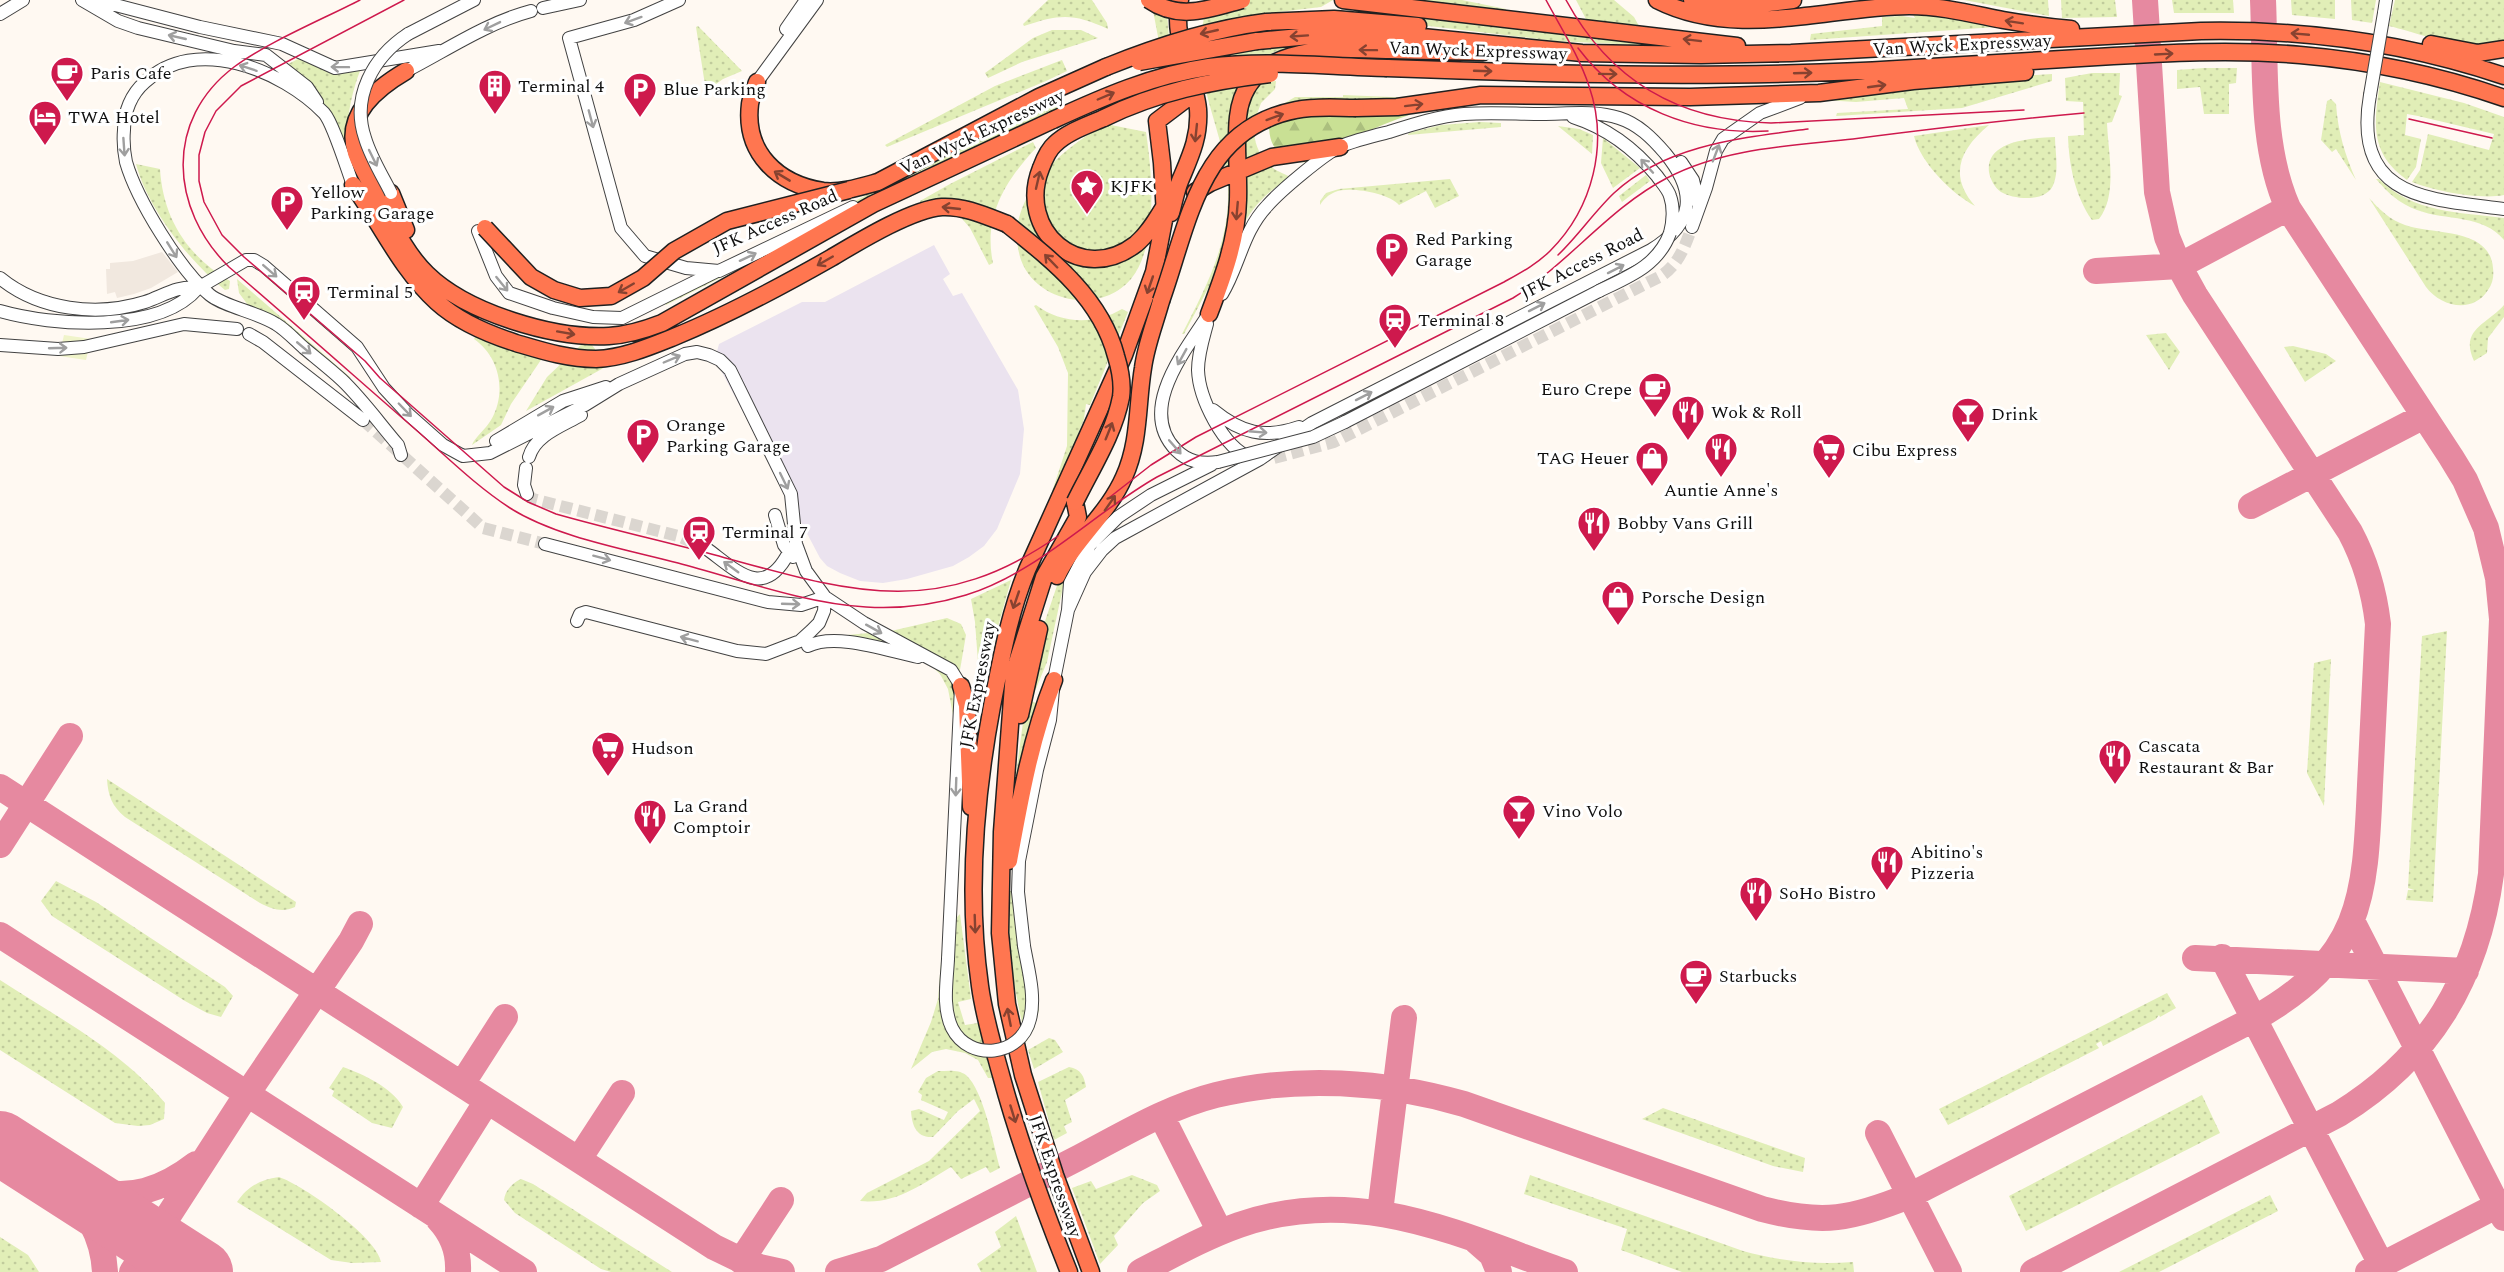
<svg xmlns="http://www.w3.org/2000/svg" width="2504" height="1272" font-family="Spectral,serif">
  <style>
    .industrial { fill: #ebe3ef }
    .grass { fill: url(#grass-dots) }
    .forest { fill: url(#forest-firs) }
    .pitch { fill: #f0f4ca }
    .plaza { fill: #f1e8df }
    .lines { fill: none; stroke-linecap: round; stroke-linejoin: round }
    .taxiway { stroke: #e689a0; stroke-width: 26 }
    .runway { stroke: #e689a0; stroke-width: 64 }
    .minor-tunnel { stroke: #dbd6d0; stroke-width: 12; stroke-dasharray: 12 6; stroke-linecap: butt }
    .minor-casing { stroke: #424242; stroke-width: 14 }
    .highway-casing { stroke: #202020; stroke-width: 19 }
    .minor { stroke: #fff; stroke-width: 12 }
    .highway { stroke: #ff7650; stroke-width: 16 }
    .tram { stroke: #ce194d; stroke-width: 1.5 }
    .minor-bridge-casing { stroke: #424242; stroke-width: 14; stroke-linecap: butt }
    .highway-bridge-casing { stroke: #202020; stroke-width: 19; stroke-linecap: butt }
    .minor-bridge { stroke: #fff; stroke-width: 12 }
    .highway-bridge { stroke: #ff7650; stroke-width: 16 }
    .oneway { stroke: #9f9f9f }
    .oneway2 { stroke: #874230 }
    .labels { text-anchor: middle; dominant-baseline: central; stroke-width: 6; stroke-linejoin: round; paint-order: stroke }
    .street-label { font-size: 18px; fill: #0f0f0f; stroke: #fff }
    .poi-label { font-size: 18px; fill: #0f0f0f; stroke: #fff; text-anchor: start }
  </style>
  <defs>
    <pattern id="grass-dots" width="8" height="8" patternUnits="userSpaceOnUse" patternTransform="scale(1.5)"><rect width="8" height="8" fill="#e1eeb7"/><path d="M2 2h.1M6 6h.1" fill="none" stroke="#c0cb9c" stroke-width="1.8" stroke-linecap="round"/></pattern>
    <pattern id="forest-firs" width="22" height="20" patternUnits="userSpaceOnUse" patternTransform="scale(1.5)"><rect width="22" height="20" fill="#c9e094"/><path d="M5 1l3.5 6h-7zM16 11l3.5 6h-7z" fill="#abbf7e"/></pattern>
  </defs>
  <rect width="100%" height="100%" fill="#fff9f2"/>
  <path class="industrial" d="M 934,245 L 950,274 L 943,279 L 953,296 L 962,293 L 1018,390 L 1024,429 L 1020,474 L 997,529 L 984,546 L 969,557 L 953,566 L 907,579 L 883,583 L 860,581 L 840,573 L 827,566 L 820,558 L 715,359 L 719,344 L 802,302 L 825,302 Z"/>
  <path class="grass" d="M 1048,0 L 1092,0 L 1107,23 L 1108,29 C 1073,13 1060,14 1024,26 L 1023,24 Z
    M 1151,0 L 1167,13 L 1170,50 L 1183,81 L 1179,83 L 1159,42 Z
    M 1206,0 L 1333,0 L 1321,7 L 1254,15 L 1257,46 L 1316,40 L 1274,52 L 1262,59 L 1235,94 L 1230,119 L 1231,195 L 1226,237 L 1213,279 L 1184,334 L 1182,334 C 1208,284 1234,234 1227,175 C 1222,136 1203,96 1201,59 C 1200,40 1204,19 1206,0 Z
    M 1369,0 L 1462,0 L 1506,9 L 1505,23 L 1656,44 L 1657,46 L 1555,41 L 1344,16 L 1359,10 Z
    M 1576,0 L 1614,0 L 1634,17 L 1639,26 L 1587,21 Z
    M 1964,0 L 2048,0 L 2049,16 Z
    M 2061,0 L 2115,0 L 2117,17 L 2062,18 Z
    M 2172,0 L 2233,0 L 2234,13 L 2174,13 Z
    M 2291,0 L 2335,0 L 2335,19 L 2292,15 Z
    M 2351,0 L 2376,0 L 2372,23 L 2352,20 Z
    M 2395,0 L 2504,0 L 2504,41 C 2476,56 2419,33 2389,26 Z
    M 1912,13 L 1943,15 L 1996,27 L 1810,40 L 1811,34 L 1882,26 L 1882,17 L 1902,16 L 1915,18 Z
    M 698,26 L 742,71 L 723,79 L 709,89 L 705,85 L 696,27 Z
    M 1052,30 L 1081,30 L 1098,38 L 1022,62 L 988,78 L 985,73 L 1033,38 Z
    M 302,57 L 333,74 L 360,71 C 352,91 344,127 348,149 C 333,115 314,89 288,64 Z
    M 1062,60 L 1067,71 L 1046,81 L 887,147 L 885,145 L 995,86 Z
    M 2204,68 L 2237,68 L 2236,83 L 2229,84 L 2229,114 L 2204,114 L 2200,87 L 2177,89 L 2177,70 Z
    M 2092,73 L 2120,73 L 2119,95 L 2122,96 L 2112,122 L 2107,123 C 2108,152 2118,195 2099,219 L 2092,220 C 2075,196 2069,165 2068,136 L 2084,135 L 2083,102 L 2066,101 L 2065,78 Z
    M 2052,74 L 2052,81 L 1962,108 L 1836,116 L 1837,113 L 1908,109 L 1904,98 L 1856,102 L 1823,100 L 1919,83 Z
    M 1276,81 L 1275,89 L 1261,103 L 1256,117 L 1243,125 L 1245,110 L 1258,83 Z
    M 2380,82 L 2464,103 L 2504,117 L 2504,195 C 2481,200 2434,191 2412,182 L 2420,170 L 2428,134 L 2489,150 L 2494,134 L 2418,116 L 2407,114 L 2405,135 L 2421,139 L 2416,167 L 2407,180 C 2369,153 2374,123 2380,82 Z
    M 1343,95 L 1415,98 L 1278,107 L 1295,97 L 1343,97 Z
    M 2331,99 L 2336,104 C 2338,132 2345,155 2356,180 L 2336,149 L 2332,152 L 2321,140 L 2327,101 Z
    M 1055,100 L 1059,110 L 666,305 L 663,300 L 1004,124 Z
    M 1480,122 L 1501,123 L 1501,127 L 1408,135 L 1409,133 L 1441,125 Z
    M 1106,124 L 1146,132 C 1152,173 1159,244 1131,279 C 1102,314 1037,304 1021,260 C 1001,201 1060,149 1106,124 Z
    M 1989,125 C 1960,149 1948,175 1975,206 C 1952,194 1920,162 1914,136 Z
    M 1558,126 L 1579,129 L 1593,135 L 1592,154 Z
    M 1254,132 C 1255,146 1261,159 1273,168 C 1278,172 1286,174 1290,177 C 1271,190 1256,202 1245,222 L 1244,138 Z
    M 2055,137 C 2055,151 2059,169 2054,183 C 2048,203 2015,200 2001,192 C 1995,188 1990,179 1989,172 C 1985,140 2034,138 2055,137 Z
    M 1603,138 L 1640,168 L 1613,188 L 1601,163 Z
    M 1033,142 L 1036,148 C 1005,181 983,217 993,263 L 989,265 L 970,228 L 957,213 L 920,204 L 920,201 L 950,184 Z
    M 136,164 L 160,169 C 163,218 187,256 230,281 L 229,289 L 225,290 C 189,261 148,209 136,164 Z
    M 1646,175 L 1650,181 L 1622,202 L 1619,196 Z
    M 1450,179 L 1459,196 L 1435,208 L 1426,191 L 1399,205 C 1389,193 1349,186 1335,192 C 1328,195 1324,199 1320,205 L 1320,201 L 1326,193 L 1339,189 Z
    M 2376,179 L 2379,179 C 2413,213 2459,212 2504,218 L 2504,240 C 2483,214 2446,221 2417,210 C 2400,204 2388,193 2376,179 Z
    M 2369,198 C 2379,209 2390,220 2405,225 C 2432,235 2490,227 2493,268 C 2494,276 2493,283 2488,290 C 2473,314 2441,307 2426,287 Z
    M 237,279 L 351,378 L 338,383 L 248,305 L 239,293 Z
    M 1036,305 C 1061,324 1095,325 1122,309 L 1128,312 L 1090,405 L 1086,404 L 1084,419 L 1049,508 L 1047,507 L 1067,446 L 1068,373 L 1058,347 L 1034,306 Z
    M 2504,305 L 2504,317 L 2488,338 L 2487,353 L 2474,361 C 2459,329 2488,324 2504,305 Z
    M 2166,333 L 2180,352 L 2169,370 L 2146,335 Z
    M 476,335 L 545,354 L 511,404 L 501,425 L 472,445 C 474,438 486,429 491,420 C 507,393 500,357 474,339 Z
    M 582,344 L 592,345 L 598,353 L 618,360 L 526,411 L 547,377 Z
    M 2293,346 L 2326,354 L 2336,361 L 2305,382 L 2284,347 Z
    M 1087,537 L 1065,578 L 1047,662 L 1031,701 L 1036,703 L 1014,789 L 1026,700 L 1039,639 L 1072,541 Z
    M 1011,580 L 988,663 L 978,662 L 975,622 L 971,599 Z
    M 947,618 L 961,624 L 966,635 L 956,693 L 954,720 L 948,689 L 940,674 L 926,661 L 825,637 L 891,631 Z
    M 2447,631 L 2433,902 L 2406,900 L 2408,890 L 2414,890 L 2408,888 L 2422,636 Z
    M 2331,659 L 2324,806 L 2307,773 L 2314,663 Z
    M 107,779 L 296,902 L 295,907 C 282,913 272,909 260,903 L 125,817 C 112,806 108,796 107,779 Z
    M 56,881 L 96,902 L 225,987 L 233,996 L 221,1017 L 207,1013 L 185,1001 L 52,916 L 41,901 Z
    M 1010,891 L 1013,891 L 1028,944 L 1039,1010 L 1034,1029 L 1026,1042 C 1016,994 1003,940 1010,891 Z
    M 946,900 L 955,919 L 960,914 L 971,999 L 958,1002 L 965,1025 L 978,1023 L 992,1078 L 988,1078 L 978,1060 L 965,1053 L 946,1049 L 932,1052 L 911,1069 L 931,1022 L 938,999 Z
    M 0,980 C 57,1017 122,1051 165,1103 L 164,1119 L 150,1125 L 138,1126 L 115,1123 L 0,1050 Z
    M 2167,993 L 2176,1008 L 2160,1017 L 2159,1015 L 2156,1019 L 2103,1046 L 2101,1041 L 2096,1044 L 2099,1048 L 1948,1125 L 1939,1109 Z
    M 1049,1038 L 1055,1040 L 1063,1052 L 1034,1069 L 1028,1050 Z
    M 343,1067 C 365,1075 391,1087 403,1107 L 392,1128 L 372,1123 L 332,1096 L 334,1091 L 329,1088 Z
    M 1069,1067 C 1081,1069 1084,1076 1086,1087 L 1065,1100 L 1072,1122 L 1064,1126 L 1067,1133 L 1054,1140 L 1038,1082 Z
    M 938,1071 C 948,1071 958,1069 966,1075 C 984,1091 993,1144 1000,1168 L 990,1173 L 986,1167 L 961,1179 L 951,1167 C 922,1184 895,1205 860,1201 L 867,1193 L 929,1161 L 980,1111 L 974,1099 L 958,1111 L 933,1137 C 916,1138 912,1125 911,1111 L 919,1109 L 944,1120 L 948,1112 L 921,1100 L 922,1095 L 918,1092 L 926,1078 Z
    M 2202,1095 L 2220,1133 L 2026,1231 L 2009,1196 Z
    M 1663,1108 L 1805,1158 L 1803,1172 L 1773,1166 L 1642,1119 Z
    M 1132,1175 L 1157,1185 L 1160,1191 L 1143,1203 L 1114,1236 L 1118,1245 L 1100,1264 L 1072,1188 L 1091,1181 L 1096,1189 Z
    M 1530,1175 L 1743,1251 C 1780,1261 1814,1265 1853,1262 L 1854,1272 L 1682,1272 L 1621,1250 L 1627,1229 L 1524,1194 Z
    M 279,1177 C 303,1185 377,1237 381,1262 L 352,1263 L 331,1260 L 237,1202 C 248,1186 260,1180 279,1177 Z
    M 521,1179 L 533,1184 L 672,1272 L 611,1272 L 601,1269 L 515,1213 L 504,1200 C 505,1191 512,1183 521,1179 Z
    M 2270,1195 L 2278,1211 L 2159,1272 L 2119,1272 Z
    M 1016,1216 L 1037,1272 L 981,1272 L 977,1264 L 1001,1247 L 995,1232 Z
    M 0,1237 L 28,1255 L 39,1272 L 0,1272 Z"/>
  <path class="forest" d="M 1385,114 L 1409,115 C 1392,121 1376,127 1361,135 C 1336,149 1308,176 1281,154 C 1271,146 1269,136 1269,124 L 1292,116 Z"/>
  <path class="pitch" d="M 64,335 L 91,339 L 86,360 L 59,356 Z"/>
  <path class="plaza" d="M 162,252 L 178,272 L 151,288 L 134,294 L 117,298 L 115,292 L 107,294 L 106,269 L 110,269 L 110,263 L 133,261 Z"/>
  <g class="lines">
    <path class="taxiway" d="M 2096,271 L 2179,266 L 2288,208
      M 2251,506 L 2424,416
      M 0,787 L 714,1247 L 751,1265 L 782,1272
      M 0,845 L 70,736
      M 2352,921 L 2504,1218
      M 0,935 L 524,1272
      M 2222,957 L 2385,1272
      M 2195,958 L 2466,971
      M 462,1084 L 505,1017
      M 1161,1115 L 1220,1232
      M 1878,1133 L 1949,1272
      M 0,1140 C 68,1184 120,1223 196,1164
      M 579,1159 L 622,1093
      M 58,1184 C 86,1206 103,1236 105,1272
      M 421,1206 L 487,1101
      M 1380,1212 L 1404,1018
      M 117,1215 L 206,1272
      M 439,1220 C 453,1235 459,1252 458,1272
      M 1476,1241 L 1492,1255 L 1499,1272
      M 741,1261 L 781,1200
      M 132,1272 L 247,1094 L 351,941 L 360,924
      M 838,1272 L 881,1259 C 947,1225 1013,1191 1080,1157 C 1124,1134 1168,1107 1216,1095 C 1298,1075 1384,1081 1464,1104 L 1762,1209 C 1823,1225 1852,1219 1909,1196 L 2254,1019 C 2363,957 2365,900 2370,785 C 2373,731 2375,677 2378,624 C 2374,590 2366,562 2350,532 L 2195,295 L 2179,266 L 2167,237 L 2157,192 L 2145,0
      M 1140,1272 C 1173,1255 1205,1237 1239,1225 C 1357,1184 1455,1233 1565,1272
      M 2033,1272 L 2339,1114 C 2430,1058 2477,979 2491,874 L 2502,619 L 2498,578 L 2486,528 L 2465,480 L 2451,457 L 2288,208 C 2260,145 2266,68 2263,0
      M 2368,1272 L 2504,1202"/>
    <path class="runway" d="M 0,1143 L 201,1272"/>
    <path class="minor-tunnel" d="M 363,420 L 483,528 L 545,544
      M 1274,458 L 1334,442 L 1661,276 C 1679,264 1685,246 1692,227
      M 527,494 L 533,499 L 678,536 L 707,549"/>
    <defs>
      <path id="minor" d="M 82,0 L 118,21 L 138,28 L 234,51 L 266,55 L 307,87 L 317,102
        M 96,0 L 200,27 L 282,44 L 335,68 L 439,51
        M 679,0 L 634,20 L 569,38 L 621,228 L 645,256 L 686,268 L 719,271 L 853,207
        M 543,8 L 580,0
        M 2384,13 L 2386,0
        M 0,14 L 23,0
        M 786,29 L 806,0
        M 408,34 L 474,0
        M 406,71 C 447,50 486,23 531,11
        M 757,82 L 817,0
        M 2370,95 C 2352,199 2428,199 2504,209
        M 1573,117 C 1607,128 1634,148 1657,176 C 1661,182 1668,189 1670,196 C 1674,207 1673,222 1670,233
        M 1681,162 L 1693,180 L 1699,206
        M 353,185 C 347,169 333,123 324,113 C 282,70 195,34 145,82 C 131,94 124,112 124,130 C 123,141 124,152 126,162 C 137,200 180,270 210,295 C 225,307 257,312 276,324 C 286,330 295,340 304,348 C 316,358 330,369 342,380 C 362,399 380,424 398,445 L 401,455
        M 1692,227 L 1706,188 L 1716,151 L 1723,139 L 1760,113 L 1800,98
        M 478,231 L 496,276 L 509,293 L 553,308 L 593,317 L 622,318 L 717,271
        M 0,278 C 39,310 97,317 145,302 C 163,296 178,285 198,288 L 246,260 L 254,260 L 264,266 L 357,347 L 384,388 L 408,414 L 443,445 L 463,456 L 490,453 L 585,405 L 619,384 L 685,354 L 697,352 L 709,355 L 720,360 L 730,370 L 791,494 L 796,544 L 806,571 L 825,597 L 864,623 L 951,670 L 961,686 L 948,959
        M 1212,309 C 1189,346 1135,408 1176,450 C 1188,462 1201,464 1218,462
        M 0,311 C 52,326 159,334 198,288
        M 1207,324 C 1203,339 1198,354 1198,370 C 1199,398 1223,448 1251,458
        M 249,334 L 263,342 L 363,420
        M 0,345 L 58,349 L 84,347 L 184,324 L 237,329
        M 1213,410 C 1241,433 1264,439 1299,427
        M 1345,422 L 1599,291
        M 496,441 L 563,401 L 606,387
        M 529,457 C 535,435 562,426 581,415
        M 526,468 L 524,485 L 527,494
        M 775,515 L 784,545 L 793,557
        M 545,544 L 768,602 L 801,605 L 825,597
        M 707,549 C 737,571 764,601 789,552
        M 1068,610 L 1085,572 L 1102,550 L 1115,538 L 1260,459 L 1312,423 L 1651,250 C 1695,223 1697,192 1665,153 C 1652,138 1638,124 1619,118 C 1595,110 1567,114 1542,114 C 1516,114 1490,112 1464,114 C 1439,116 1414,124 1389,132 C 1373,136 1356,140 1341,146 C 1324,154 1280,191 1267,206 C 1243,231 1239,266 1222,294
        M 577,621 L 580,614 L 586,612 L 737,651 L 766,654 L 800,641 L 811,631 L 819,623 L 824,611 L 825,597
        M 808,646 C 836,632 888,651 918,657
        M 1024,946 L 1018,892 L 1019,861 L 1037,770 L 1050,720 L 1054,680 L 1068,610 L 1070,583 L 1090,545 L 1118,517 L 1151,495 L 1211,465"/>
      <path id="highway" d="M 1343,0 L 1737,46
        M 1657,0 C 1736,40 1825,7 1909,6 C 1941,6 1972,14 2003,20 C 2026,24 2048,27 2071,29
        M 1692,0 L 1744,6 L 1793,0
        M 1266,22 L 1334,19 L 1418,26
        M 1257,41 L 1321,35 L 1392,34 L 1582,53 L 1701,55 L 1791,53 L 2201,31 C 2303,29 2406,43 2504,76
        M 2431,44 L 2478,53 L 2504,49
        M 1387,68 C 1545,74 1703,78 1861,71 C 1940,67 2019,62 2097,57 C 2165,53 2233,49 2300,55 C 2370,61 2438,75 2504,98
        M 406,71 C 377,88 344,114 356,153 C 361,168 371,183 379,198 C 393,225 405,253 427,274 C 467,313 554,339 609,336 C 628,335 644,330 662,323 L 873,204 L 1053,120
        M 757,82 C 755,89 751,97 750,104 C 744,153 778,184 823,191 C 841,193 860,187 878,182 L 1039,97 L 1106,67
        M 1356,108 L 1397,107 L 1481,95 L 1690,97 L 1819,93 L 1913,81 L 2025,72
        M 1104,118 C 1088,125 1067,132 1055,144 C 1049,149 1044,160 1041,168 C 1016,230 1080,287 1136,244 C 1148,234 1156,220 1164,207
        M 353,185 C 381,224 400,268 437,302 C 459,322 488,334 516,343 C 543,351 568,359 596,359 C 623,358 649,347 674,337 C 728,315 780,287 831,258 C 858,242 912,209 942,207 C 965,206 986,216 1007,224
        M 1195,192 L 1210,183 L 1272,157 L 1340,147
        M 391,193 L 406,230
        M 1171,213 C 1174,202 1176,191 1180,181 C 1190,157 1200,137 1198,109 C 1194,72 1171,39 1180,0
        M 1209,314 C 1223,277 1237,240 1238,200 C 1239,172 1235,144 1238,117 C 1246,41 1336,49 1391,50 C 1422,51 1452,51 1483,52
        M 1075,502 L 1078,517 L 1044,577 L 1014,672 L 1002,832 L 1000,933 L 1007,1004 L 1023,1075 L 1055,1175 L 1091,1272
        M 1057,576 C 1074,540 1108,514 1124,477 C 1140,442 1137,404 1143,368 C 1146,345 1155,323 1161,301
        M 961,686 L 967,705 L 971,807
        M 1020,715 L 1039,629
        M 1009,861 C 1020,800 1031,738 1054,680
        M 1069,1272 C 1043,1207 1019,1142 1001,1075 C 993,1046 984,1016 980,986 C 967,895 975,797 992,706 C 1001,660 1009,614 1027,570 L 1124,355 L 1154,272 L 1165,215 L 1162,163 L 1157,121 L 1194,93"/>
    </defs>
    <use href="#minor" class="minor-casing"/>
    <use href="#highway" class="highway-casing"/>
    <use href="#minor" class="minor"/>
    <use href="#highway" class="highway"/>
    <path class="tram" d="M 360,0 C 321,20 268,42 234,67 C 164,120 170,209 229,267 C 292,321 353,375 415,429 C 446,456 476,486 510,508 C 556,537 625,549 678,563 C 739,579 802,603 866,607 C 900,609 934,605 966,595 C 1039,572 1092,514 1157,477 L 1513,298 C 1569,263 1609,208 1667,178 C 1724,148 1790,146 1853,139 C 1930,129 2007,120 2084,113
      M 404,0 L 241,86 L 216,111 L 205,132 L 199,155 L 199,181 L 204,202 L 222,235 L 244,257 L 365,361 L 380,378 L 504,487 L 528,502 L 556,514 C 609,529 662,541 715,555 C 847,591 935,622 1058,536
      M 1566,0 C 1610,81 1680,121 1771,123 L 2024,110
      M 1578,48 C 1624,109 1694,135 1768,131
      M 2409,119 L 2492,138
      M 1558,255 C 1578,236 1594,212 1614,193 C 1666,145 1740,138 1808,129
      M 1110,497 L 1151,465 L 1196,437 L 1504,282 C 1520,273 1537,264 1550,251 C 1593,208 1609,144 1589,86 C 1579,56 1561,28 1546,0"/>
    <defs>
      <path id="minor-bridge" d="M 2370,95 L 2384,13
        M 391,193 C 382,175 371,158 365,138 C 351,97 373,57 408,34
        M 1599,291 C 1628,277 1658,266 1670,233
        M 1218,462 L 1313,437 L 1345,422
        M 948,959 C 947,981 942,1007 952,1028 C 969,1062 1021,1057 1030,1019 C 1036,996 1028,969 1024,946"/>
      <path id="highway-bridge" d="M 1149,0 C 1179,21 1209,9 1242,0
        M 1139,62 L 1257,41
        M 1106,67 C 1158,46 1210,29 1266,22
        M 1104,118 C 1157,92 1211,81 1270,74
        M 1053,120 C 1103,97 1153,75 1209,67 C 1267,59 1329,67 1387,68
        M 1007,224 C 1052,260 1101,298 1116,356 C 1120,369 1123,383 1121,397 C 1114,434 1091,469 1075,502
        M 485,228 L 531,277 L 554,290 L 580,298 L 611,296 L 643,278 L 674,251 L 727,221 L 849,190
        M 1161,301 C 1189,223 1199,129 1296,110 C 1316,106 1336,108 1356,108"/>
    </defs>
    <use href="#minor-bridge" class="minor-bridge-casing"/>
    <use href="#highway-bridge" class="highway-bridge-casing"/>
    <use href="#minor-bridge" class="minor-bridge"/>
    <use href="#highway-bridge" class="highway-bridge"/>
  </g>
  <defs><path id="oneway-shaft" d="M-6 0H5M1.5-3L5.5 0L1.5 3" fill="none" stroke-width="1.6" stroke-linecap="round" stroke-linejoin="round" transform="scale(1.5)"/></defs>
  <g class="oneway">
    <use href="#oneway-shaft" transform="translate(633 20) rotate(160)"/>
    <use href="#oneway-shaft" transform="translate(492 26) rotate(154)"/>
    <use href="#oneway-shaft" transform="translate(177 37) rotate(-167)"/>
    <use href="#oneway-shaft" transform="translate(340 67) rotate(-179)"/>
    <use href="#oneway-shaft" transform="translate(248 68) rotate(-162)"/>
    <use href="#oneway-shaft" transform="translate(591 119) rotate(75)"/>
    <use href="#oneway-shaft" transform="translate(124 147) rotate(86)"/>
    <use href="#oneway-shaft" transform="translate(1716 153) rotate(-69)"/>
    <use href="#oneway-shaft" transform="translate(373 158) rotate(64)"/>
    <use href="#oneway-shaft" transform="translate(1647 166) rotate(-132)"/>
    <use href="#oneway-shaft" transform="translate(172 250) rotate(58)"/>
    <use href="#oneway-shaft" transform="translate(748 257) rotate(-25)"/>
    <use href="#oneway-shaft" transform="translate(1616 269) rotate(-27)"/>
    <use href="#oneway-shaft" transform="translate(270 271) rotate(41)"/>
    <use href="#oneway-shaft" transform="translate(502 284) rotate(51)"/>
    <use href="#oneway-shaft" transform="translate(1537 307) rotate(-27)"/>
    <use href="#oneway-shaft" transform="translate(120 321) rotate(-8)"/>
    <use href="#oneway-shaft" transform="translate(58 348) rotate(-2)"/>
    <use href="#oneway-shaft" transform="translate(304 348) rotate(40)"/>
    <use href="#oneway-shaft" transform="translate(1182 357) rotate(119)"/>
    <use href="#oneway-shaft" transform="translate(672 359) rotate(-23)"/>
    <use href="#oneway-shaft" transform="translate(1364 396) rotate(-27)"/>
    <use href="#oneway-shaft" transform="translate(405 410) rotate(46)"/>
    <use href="#oneway-shaft" transform="translate(546 411) rotate(-29)"/>
    <use href="#oneway-shaft" transform="translate(1258 432) rotate(5)"/>
    <use href="#oneway-shaft" transform="translate(1175 447) rotate(49)"/>
    <use href="#oneway-shaft" transform="translate(784 481) rotate(64)"/>
    <use href="#oneway-shaft" transform="translate(602 558) rotate(15)"/>
    <use href="#oneway-shaft" transform="translate(731 567) rotate(-144)"/>
    <use href="#oneway-shaft" transform="translate(791 604) rotate(2)"/>
    <use href="#oneway-shaft" transform="translate(874 629) rotate(29)"/>
    <use href="#oneway-shaft" transform="translate(689 639) rotate(-165)"/>
    <use href="#oneway-shaft" transform="translate(956 787) rotate(92)"/>
  </g>
  <g class="oneway2">
    <use href="#oneway-shaft" transform="translate(2014 22) rotate(-171)"/>
    <use href="#oneway-shaft" transform="translate(1209 32) rotate(167)"/>
    <use href="#oneway-shaft" transform="translate(2300 34) rotate(-175)"/>
    <use href="#oneway-shaft" transform="translate(1299 36) rotate(176)"/>
    <use href="#oneway-shaft" transform="translate(1692 40) rotate(-173)"/>
    <use href="#oneway-shaft" transform="translate(1368 50) rotate(-179)"/>
    <use href="#oneway-shaft" transform="translate(2164 54) rotate(-3)"/>
    <use href="#oneway-shaft" transform="translate(1483 71) rotate(2)"/>
    <use href="#oneway-shaft" transform="translate(1803 73) rotate(-2)"/>
    <use href="#oneway-shaft" transform="translate(1608 74) rotate(1)"/>
    <use href="#oneway-shaft" transform="translate(1877 86) rotate(-8)"/>
    <use href="#oneway-shaft" transform="translate(1106 96) rotate(-23)"/>
    <use href="#oneway-shaft" transform="translate(1414 105) rotate(-7)"/>
    <use href="#oneway-shaft" transform="translate(1275 117) rotate(-20)"/>
    <use href="#oneway-shaft" transform="translate(1196 133) rotate(96)"/>
    <use href="#oneway-shaft" transform="translate(782 176) rotate(-149)"/>
    <use href="#oneway-shaft" transform="translate(1038 180) rotate(-77)"/>
    <use href="#oneway-shaft" transform="translate(951 208) rotate(-174)"/>
    <use href="#oneway-shaft" transform="translate(1237 211) rotate(95)"/>
    <use href="#oneway-shaft" transform="translate(825 261) rotate(150)"/>
    <use href="#oneway-shaft" transform="translate(1051 261) rotate(-134)"/>
    <use href="#oneway-shaft" transform="translate(1150 285) rotate(109)"/>
    <use href="#oneway-shaft" transform="translate(626 288) rotate(150)"/>
    <use href="#oneway-shaft" transform="translate(566 333) rotate(10)"/>
    <use href="#oneway-shaft" transform="translate(1109 431) rotate(-68)"/>
    <use href="#oneway-shaft" transform="translate(1110 503) rotate(-55)"/>
    <use href="#oneway-shaft" transform="translate(1016 600) rotate(109)"/>
    <use href="#oneway-shaft" transform="translate(975 924) rotate(88)"/>
    <use href="#oneway-shaft" transform="translate(1009 1017) rotate(-101)"/>
    <use href="#oneway-shaft" transform="translate(1013 1114) rotate(73)"/>
  </g>
  <defs>
    <symbol id="cafe-pin" viewBox="-11 -11 22 30"><path d="M0 17L-7.5 6A9.5 9.5 0 1 1 7.5 6Z" fill="#ce194d" stroke="#fff"/><path d="M-5.5-4.5H6V0H3Q3 3.5 0 3.5H-2.5Q-5.5 3.5-5.5 0ZM3-3.2v2h1.7v-2ZM-6 4.5H4V6H-6Z" fill="#fff"/></symbol>
    <symbol id="building-pin" viewBox="-11 -11 22 30"><path d="M0 17L-7.5 6A9.5 9.5 0 1 1 7.5 6Z" fill="#ce194d" stroke="#fff"/><path d="M-4-6H4V6H1V3H-1V6H-4ZM-2.5-4.3h1.7v1.8h-1.7ZM.8-4.3h1.7v1.8H.8ZM-2.5-1h1.7V.8h-1.7ZM.8-1h1.7V.8H.8Z" fill="#fff"/></symbol>
    <symbol id="parking-pin" viewBox="-11 -11 22 30"><path d="M0 17L-7.5 6A9.5 9.5 0 1 1 7.5 6Z" fill="#ce194d" stroke="#fff"/><path d="M-3.5-5.5H1a3.5 3.5 0 0 1 0 7H-1V5.5H-3.5ZM-1-3.4V-.6H.8a1.4 1.4 0 0 0 0-2.8Z" fill="#fff"/></symbol>
    <symbol id="hotel-pin" viewBox="-11 -11 22 30"><path d="M0 17L-7.5 6A9.5 9.5 0 1 1 7.5 6Z" fill="#ce194d" stroke="#fff"/><path d="M-6-4.5h1.5V1H6V5H4.5V3h-9V5H-6ZM-4 0a1.8 1.8 0 1 1 3.6 0ZM.5 0V-2.5h3Q6-2.5 6 0Z" fill="#fff"/></symbol>
    <symbol id="sight-pin" viewBox="-11 -11 22 30"><path d="M0 17L-7.5 6A9.5 9.5 0 1 1 7.5 6Z" fill="#ce194d" stroke="#fff"/><path d="M0-6L1.8-2.2L6-1.7L2.9 1.2L3.7 5.4L0 3.3L-3.7 5.4L-2.9 1.2L-6-1.7L-1.8-2.2Z" fill="#fff"/></symbol>
    <symbol id="station-pin" viewBox="-11 -11 22 30"><path d="M0 17L-7.5 6A9.5 9.5 0 1 1 7.5 6Z" fill="#ce194d" stroke="#fff"/><path d="M-3-6H3Q5-6 5-4V2Q5 4 3 4L4.5 6H3L1.5 4h-3L-3 6H-4.5L-3 4Q-5 4-5 2V-4Q-5-6-3-6ZM-3.5-4v3h7v-3ZM-3.5 1v1.5H-2V1ZM2 1v1.5H3.5V1Z" fill="#fff"/></symbol>
    <symbol id="restaurant-pin" viewBox="-11 -11 22 30"><path d="M0 17L-7.5 6A9.5 9.5 0 1 1 7.5 6Z" fill="#ce194d" stroke="#fff"/><path d="M-5-6h1v4h1v-4h1v4h1v-4h1v5L-1.5 .5V6h-2V.5L-5-1ZM5-6V6H3V1.5H1.5Q1.5-4 5-6Z" fill="#fff"/></symbol>
    <symbol id="bar-pin" viewBox="-11 -11 22 30"><path d="M0 17L-7.5 6A9.5 9.5 0 1 1 7.5 6Z" fill="#ce194d" stroke="#fff"/><path d="M-6-5H6L.8 .8V4.5H3.5V6h-7V4.5H-.8V.8Z" fill="#fff"/></symbol>
    <symbol id="supermarket-pin" viewBox="-11 -11 22 30"><path d="M0 17L-7.5 6A9.5 9.5 0 1 1 7.5 6Z" fill="#ce194d" stroke="#fff"/><path d="M-6-5.5h2.5l.6 2H6L4.5 2H-2.5L-4.4-4H-6ZM-1.5 3.2a1.3 1.3 0 1 0 .1 0ZM3 3.2a1.3 1.3 0 1 0 .1 0Z" fill="#fff"/></symbol>
    <symbol id="shop-pin" viewBox="-11 -11 22 30"><path d="M0 17L-7.5 6A9.5 9.5 0 1 1 7.5 6Z" fill="#ce194d" stroke="#fff"/><path d="M-5-2.5h2.3a2.7 3.5 0 0 1 5.4 0H5L5.5 6h-11ZM-1.5-2.5h3a1.5 2.3 0 0 0-3 0Z" fill="#fff"/></symbol>
  </defs>
  <g fill-rule="evenodd">
    <use href="#cafe-pin" x="48" y="54" width="38" height="52"/>
    <use href="#building-pin" x="476" y="67" width="38" height="52"/>
    <use href="#parking-pin" x="621" y="70" width="38" height="52"/>
    <use href="#hotel-pin" x="26" y="98" width="38" height="52"/>
    <use href="#sight-pin" x="1068" y="167" width="38" height="52"/>
    <use href="#parking-pin" x="268" y="183" width="38" height="52"/>
    <use href="#parking-pin" x="1373" y="230" width="38" height="52"/>
    <use href="#station-pin" x="285" y="273" width="38" height="52"/>
    <use href="#station-pin" x="1376" y="301" width="38" height="52"/>
    <use href="#cafe-pin" x="1636" y="370" width="38" height="52"/>
    <use href="#restaurant-pin" x="1669" y="393" width="38" height="52"/>
    <use href="#bar-pin" x="1949" y="395" width="38" height="52"/>
    <use href="#parking-pin" x="624" y="416" width="38" height="52"/>
    <use href="#restaurant-pin" x="1702" y="430" width="38" height="52"/>
    <use href="#supermarket-pin" x="1810" y="431" width="38" height="52"/>
    <use href="#shop-pin" x="1633" y="439" width="38" height="52"/>
    <use href="#restaurant-pin" x="1575" y="504" width="38" height="52"/>
    <use href="#station-pin" x="680" y="513" width="38" height="52"/>
    <use href="#shop-pin" x="1599" y="578" width="38" height="52"/>
    <use href="#supermarket-pin" x="589" y="729" width="38" height="52"/>
    <use href="#restaurant-pin" x="2096" y="737" width="38" height="52"/>
    <use href="#bar-pin" x="1500" y="792" width="38" height="52"/>
    <use href="#restaurant-pin" x="631" y="797" width="38" height="52"/>
    <use href="#restaurant-pin" x="1868" y="843" width="38" height="52"/>
    <use href="#restaurant-pin" x="1737" y="874" width="38" height="52"/>
    <use href="#cafe-pin" x="1677" y="957" width="38" height="52"/>
  </g>
  <g class="labels">
    <g class="street-label">
      <text transform="translate(1962 45) rotate(-3)">Van Wyck Expressway</text>
      <text transform="translate(1478 51) rotate(2)">Van Wyck Expressway</text>
      <text transform="translate(982 132) rotate(-25)">Van Wyck Expressway</text>
      <text transform="translate(775 222) rotate(-24)">JFK Access Road</text>
      <text transform="translate(1582 264) rotate(-27)">JFK Access Road</text>
      <text transform="translate(978 685) rotate(-79)">JFK Expressway</text>
      <text transform="translate(1055 1176) rotate(71)">JFK Expressway</text>
    </g>
    <g class="poi-label">
      <text x="90" y="73">Paris Cafe</text>
      <text x="518" y="86">Terminal 4</text>
      <text x="663" y="89">Blue Parking</text>
      <text x="68" y="117">TWA Hotel</text>
      <text x="1110" y="186">KJFK</text>
      <text x="310" y="192">Yellow<tspan x="310" dy="21">Parking Garage</tspan></text>
      <text x="1415" y="239">Red Parking<tspan x="1415" dy="21">Garage</tspan></text>
      <text x="327" y="292">Terminal 5</text>
      <text x="1418" y="320">Terminal 8</text>
      <text x="1632" y="389" text-anchor="end">Euro Crepe</text>
      <text x="1711" y="412">Wok &amp; Roll</text>
      <text x="1991" y="414">Drink</text>
      <text x="666" y="425">Orange<tspan x="666" dy="21">Parking Garage</tspan></text>
      <text x="1852" y="450">Cibu Express</text>
      <text x="1629" y="458" text-anchor="end">TAG Heuer</text>
      <text x="1721" y="490" text-anchor="middle">Auntie Anne's</text>
      <text x="1617" y="523">Bobby Vans Grill</text>
      <text x="722" y="532">Terminal 7</text>
      <text x="1641" y="597">Porsche Design</text>
      <text x="2138" y="746">Cascata<tspan x="2138" dy="21">Restaurant &amp; Bar</tspan></text>
      <text x="631" y="748">Hudson</text>
      <text x="673" y="806">La Grand<tspan x="673" dy="21">Comptoir</tspan></text>
      <text x="1542" y="811">Vino Volo</text>
      <text x="1910" y="852">Abitino's<tspan x="1910" dy="21">Pizzeria</tspan></text>
      <text x="1779" y="893">SoHo Bistro</text>
      <text x="1719" y="976">Starbucks</text>
    </g>
  </g>
</svg>
